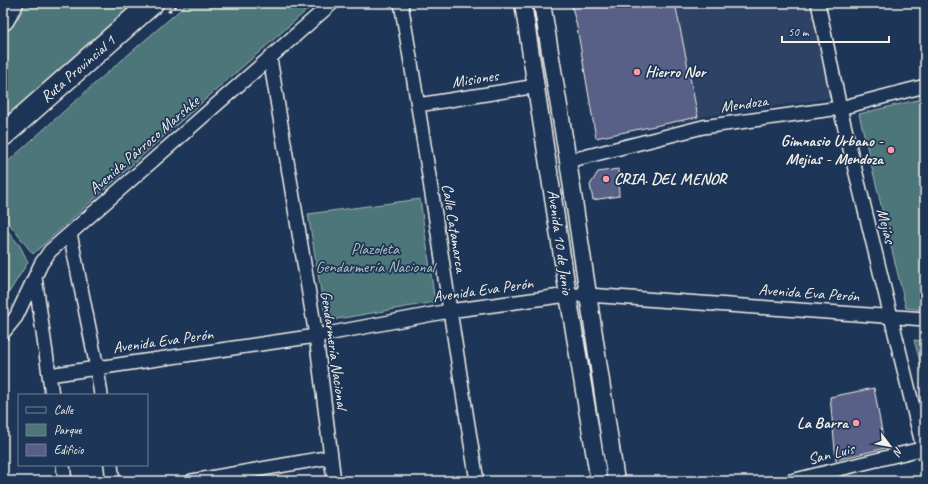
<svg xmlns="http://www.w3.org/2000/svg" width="928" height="484" font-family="Caveat,sans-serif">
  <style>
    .built { fill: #2f4265 }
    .green { fill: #4e767a; stroke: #a1b4b1 }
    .building { fill: #586087; stroke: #f4f1e8 }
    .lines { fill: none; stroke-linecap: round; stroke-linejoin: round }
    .minor-casing { stroke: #f4f1e8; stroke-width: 16 }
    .tertiary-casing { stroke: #f4f1e8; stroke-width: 19 }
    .motorway-casing { stroke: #f4f1e8; stroke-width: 25 }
    .path { stroke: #f4f1e8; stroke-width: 2.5; stroke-dasharray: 4 3; stroke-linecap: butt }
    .minor { stroke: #1d3557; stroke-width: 13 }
    .tertiary { stroke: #1d3557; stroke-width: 16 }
    .motorway { stroke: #1d3557; stroke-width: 22 }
    .poi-dot { fill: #ff9aa2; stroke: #1d3557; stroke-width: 1.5 }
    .labels { text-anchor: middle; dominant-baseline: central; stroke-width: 3.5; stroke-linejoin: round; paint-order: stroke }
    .street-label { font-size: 16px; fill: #f4f1e8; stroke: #1d3557 }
    .poi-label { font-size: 16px; font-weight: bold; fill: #f4f1e8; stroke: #1d3557; text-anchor: start }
    .park-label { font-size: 16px; fill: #b2c0bc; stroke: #1d3557 }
  </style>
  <rect width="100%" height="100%" fill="#1d3557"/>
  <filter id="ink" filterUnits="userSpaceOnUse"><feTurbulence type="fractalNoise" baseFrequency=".025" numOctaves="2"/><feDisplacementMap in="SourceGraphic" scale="8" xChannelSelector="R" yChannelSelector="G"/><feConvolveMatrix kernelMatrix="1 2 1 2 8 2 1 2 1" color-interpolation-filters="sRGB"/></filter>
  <g filter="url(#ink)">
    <path class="built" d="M 675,3 L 809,3 L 830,98 L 698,117 Z"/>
    <path class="green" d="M 20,3 L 139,3 L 82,54 L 3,118 L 3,35 Z
      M 188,3 L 315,3 L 174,127 L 33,254 L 3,216 L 3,166 L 92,86 Z
      M 925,98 L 925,310 L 906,308 L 859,114 Z
      M 420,199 L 435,302 L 326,321 L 308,214 Z
      M 3,225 L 20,246 L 28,262 L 3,302 Z
      M 914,340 L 925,341 L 925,380 Z"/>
    <path class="building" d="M 571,3 L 675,3 L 698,117 L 596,138 L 577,27 Z
      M 618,169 L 619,196 L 593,200 L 590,185 L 598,172 Z
      M 874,388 L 885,448 L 836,460 L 830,397 Z"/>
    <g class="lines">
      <defs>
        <path id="minor" d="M 401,3 C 428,162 451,322 477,481
          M 818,3 L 840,108 L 925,456
          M 270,58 L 316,336 L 334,481
          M 418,105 L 537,86
          M 568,161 L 703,127 L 840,108 L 925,86
          M 70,233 L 97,368 L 101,395
          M 35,277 L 52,395
          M 3,333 L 16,317 L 41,264 L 50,251 L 332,3
          M 49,375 L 316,336 L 449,311 L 568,295 L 588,295 L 925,319
          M 63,465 L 65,481
          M 111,465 L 113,481
          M 192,481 L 331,457
          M 791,481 L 925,448"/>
        <path id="tertiary" d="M 523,3 L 568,295 L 599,481
          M 542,3 L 568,161 L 616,481"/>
        <path id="motorway" d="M 3,19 L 12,3
          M 3,135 L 152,3"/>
      </defs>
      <use href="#minor" class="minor-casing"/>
      <use href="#tertiary" class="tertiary-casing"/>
      <use href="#motorway" class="motorway-casing"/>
      <path class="path" d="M 168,12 L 179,3"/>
      <use href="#minor" class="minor"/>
      <use href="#tertiary" class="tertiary"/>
      <use href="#motorway" class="motorway"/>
    </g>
  </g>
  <g class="poi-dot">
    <circle cx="637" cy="72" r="4"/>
    <circle cx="891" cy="150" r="4"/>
    <circle cx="606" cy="179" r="4"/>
    <circle cx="856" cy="423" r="4"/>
  </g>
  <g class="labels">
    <g class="street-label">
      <text transform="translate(78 69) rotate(-41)">Ruta Provincial 1</text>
      <text transform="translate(475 79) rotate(-9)">Misiones</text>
      <text transform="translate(744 104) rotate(-8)">Mendoza</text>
      <text transform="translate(144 145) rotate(-41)">Avenida Párroco Marshke</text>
      <text transform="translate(886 226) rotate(76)">Mejías</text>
      <text transform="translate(454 228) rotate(81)">Calle Catamarca</text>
      <text transform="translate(560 242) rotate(82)">Avenida 10 de Junio</text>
      <text transform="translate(483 290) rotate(-8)">Avenida Eva Perón</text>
      <text transform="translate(809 293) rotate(4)">Avenida Eva Perón</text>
      <text transform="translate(163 341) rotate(-8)">Avenida Eva Perón</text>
      <text transform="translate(334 350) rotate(82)">Gendarmería Nacional</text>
      <text transform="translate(831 454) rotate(-14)">San Luis</text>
    </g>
    <g class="poi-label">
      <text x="645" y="72">Hierro Nor</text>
      <text x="883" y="141" text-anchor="end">Gimnasio Urbano -<tspan x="883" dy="18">Mejias - Mendoza</tspan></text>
      <text x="614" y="179">CRIA. DEL MENOR</text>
      <text x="848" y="423" text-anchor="end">La Barra</text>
    </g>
    <g class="park-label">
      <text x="375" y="249">Plazoleta<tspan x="375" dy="18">Gendarmería Nacional</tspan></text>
    </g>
  </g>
  <rect width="928" height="484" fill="none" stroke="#1d3557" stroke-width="16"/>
  <rect x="8" y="8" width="912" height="468" fill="none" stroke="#f4f1e8" stroke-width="1.5" filter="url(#ink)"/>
  <rect x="18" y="394" width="130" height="72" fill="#1d3557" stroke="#738091"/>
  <rect x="26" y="407" width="20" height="6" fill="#1d3557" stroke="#738091"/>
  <text x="54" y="414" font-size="12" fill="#f4f1e8">Calle</text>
  <rect x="26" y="424" width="20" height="12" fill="#4e767a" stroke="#738091"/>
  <text x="54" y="434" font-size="12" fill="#f4f1e8">Parque</text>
  <rect x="26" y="444" width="20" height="12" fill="#586087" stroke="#738091"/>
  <text x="54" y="454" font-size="12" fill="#f4f1e8">Edificio</text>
  <g transform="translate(890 446) rotate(122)" stroke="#1d3557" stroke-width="3" paint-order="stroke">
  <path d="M0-3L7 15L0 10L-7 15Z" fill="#f4f1e8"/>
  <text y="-6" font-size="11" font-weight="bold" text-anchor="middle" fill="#f4f1e8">N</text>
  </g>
  <path d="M782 36v6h107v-6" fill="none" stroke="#f4f1e8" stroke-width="2"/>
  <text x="788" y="36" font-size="12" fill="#f4f1e8" stroke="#1d3557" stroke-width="3" paint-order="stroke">50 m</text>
</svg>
